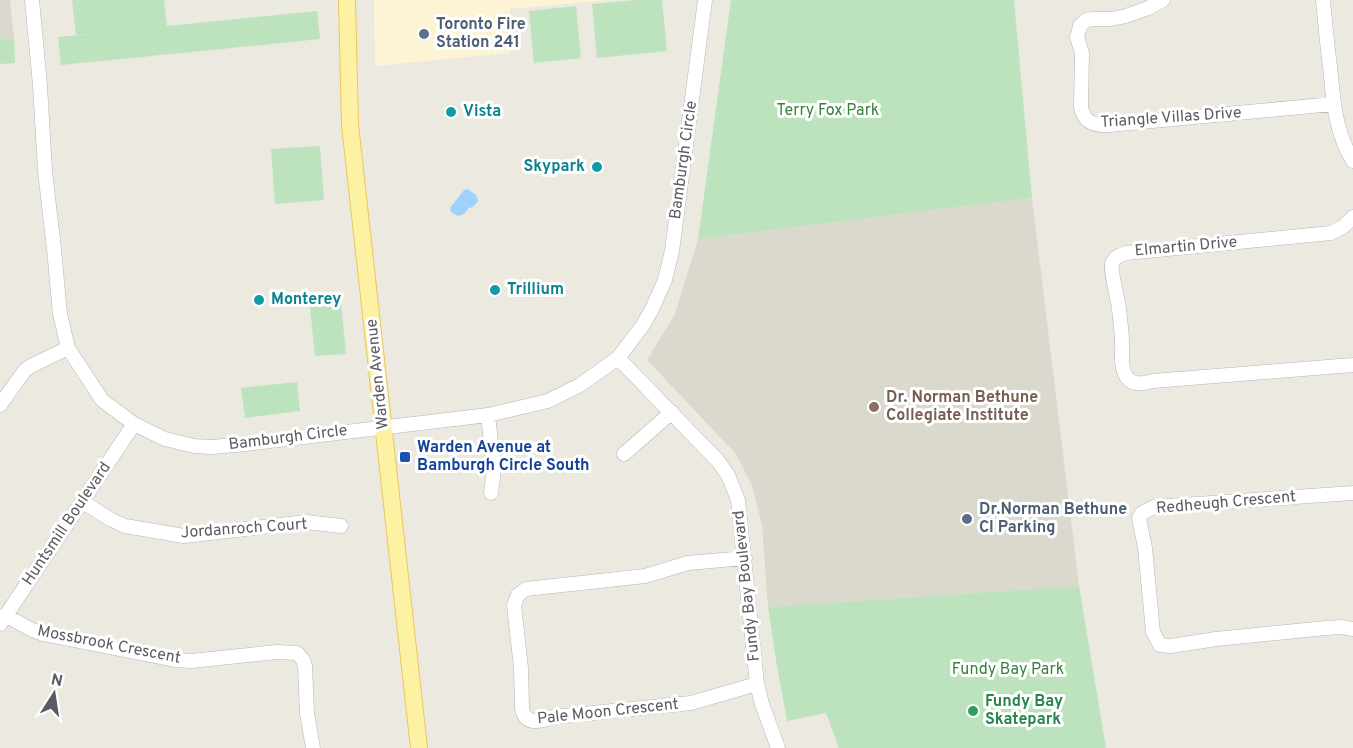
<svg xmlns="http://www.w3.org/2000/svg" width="1353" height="748" font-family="Overpass,sans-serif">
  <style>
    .commercial { fill: #fcf4d4 }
    .education { fill: #dbd8ce }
    .green { fill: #bce3bd }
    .water { fill: #9fd1fc }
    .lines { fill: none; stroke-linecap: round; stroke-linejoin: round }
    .minor-casing { stroke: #b3b6bb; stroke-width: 15 }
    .major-casing { stroke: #edc757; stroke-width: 18 }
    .minor { stroke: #fff; stroke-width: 14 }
    .major { stroke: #fdf1a4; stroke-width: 16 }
    .service-dot { fill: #5c6f8a; stroke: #fff; stroke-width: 2 }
    .culture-dot { fill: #0f9aa8; stroke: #fff; stroke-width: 2 }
    .education-dot { fill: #8d6e63; stroke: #fff; stroke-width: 2 }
    .transit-dot { fill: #1a4fb4; stroke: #fff; stroke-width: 2 }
    .leisure-dot { fill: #2e9e5b; stroke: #fff; stroke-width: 2 }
    .labels { text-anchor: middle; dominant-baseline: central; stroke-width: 6; stroke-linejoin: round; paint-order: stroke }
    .service-label { font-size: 16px; font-weight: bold; fill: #4e5e75; stroke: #fff; text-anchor: start }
    .park-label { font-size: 16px; fill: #36823c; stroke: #fff }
    .culture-label { font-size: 16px; font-weight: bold; fill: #0d838f; stroke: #fff; text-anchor: start }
    .street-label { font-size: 16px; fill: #595c61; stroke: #fff }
    .education-label { font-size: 16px; font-weight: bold; fill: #785e54; stroke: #fff; text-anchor: start }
    .transit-label { font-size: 16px; font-weight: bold; fill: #164399; stroke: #fff; text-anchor: start }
    .leisure-label { font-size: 16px; font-weight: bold; fill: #27864d; stroke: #fff; text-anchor: start }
  </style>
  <rect width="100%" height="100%" fill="#ece9e0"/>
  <path class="commercial" d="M 374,0 L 609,0 L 510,9 L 510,53 L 375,66 Z"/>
  <path class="education" d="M 0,0 L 10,0 L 14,39 L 0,40 Z
    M 1032,198 L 1079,586 L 768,607 L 762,525 L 752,485 L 736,454 L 647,360 L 675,314 L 698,239 Z"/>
  <path class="green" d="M 72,0 L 164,0 L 167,26 L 317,11 L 320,39 L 61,65 L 58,37 L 102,33 L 76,35 Z
    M 636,0 L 662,0 L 667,51 L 597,58 L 592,4 Z
    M 731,0 L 1014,0 L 1032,198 L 698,239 Z
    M 576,6 L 581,58 L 534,63 L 529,11 Z
    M 14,39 L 15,63 L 0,64 L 0,40 Z
    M 320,146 L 324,200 L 275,204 L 271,149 Z
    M 340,294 L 346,354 L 315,356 L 309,297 Z
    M 297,382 L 300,411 L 245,418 L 241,388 Z
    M 1079,586 L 1106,748 L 839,748 L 826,713 L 787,721 L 777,666 L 768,607 Z"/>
  <path class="water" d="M 468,189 L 476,195 L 478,201 L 473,207 L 469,208 L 464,214 L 458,216 L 451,212 L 450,208 L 464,190 Z"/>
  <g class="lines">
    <defs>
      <path id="minor" d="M 32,0 L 40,85 L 45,171 L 54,249 L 60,314 L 68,348 L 102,400 L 134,424 L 165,439 L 194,446 L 212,447 L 246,444 L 488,415 L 548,401 L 580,385 L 618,358 L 643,325 L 652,309 L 665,280 L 672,251 L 705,0
        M 1163,0 L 1148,8 L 1126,16 L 1111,19 L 1091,19 L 1085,21 L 1080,26 L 1077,37 L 1082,53 L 1081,107 C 1084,123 1095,126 1109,125 L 1333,104
        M 1323,0 C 1325,22 1327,44 1330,66 C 1333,99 1335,132 1353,161
        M 1353,217 L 1344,226 L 1331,233 L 1126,253 C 1120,255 1114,257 1112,264 C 1110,270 1118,299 1119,309 C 1120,320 1122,331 1122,342 C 1123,351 1120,365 1125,374 C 1130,386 1142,384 1153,381 L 1353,365
        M 618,358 L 718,461 L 728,475 L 738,500 L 757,684 L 762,704 L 778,748
        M 0,405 L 25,370 L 31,366 L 68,348
        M 488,415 L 494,470 L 491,493
        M 624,454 L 672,412
        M 1353,493 L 1154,507 L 1142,513 L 1139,518 L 1145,548 L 1153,632 L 1160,645 L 1171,646 L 1216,639 L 1326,628 L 1341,627 L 1353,629
        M 83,502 L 110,519 L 125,526 L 184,536 L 306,522 L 341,526
        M 745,558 L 688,563 L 645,576 L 526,589 L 518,595 L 514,605 L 521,668 L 522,708 C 525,727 541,721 554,717 L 691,703 L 757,684
        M 5,615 L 30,629 L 43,634 L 175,660 L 191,661 L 277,652 L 297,653 L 303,660 L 305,666 L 307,713 L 313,748
        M 0,624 L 134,424"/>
      <path id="major" d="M 347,0 L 350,125 L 419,748"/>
    </defs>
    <use href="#minor" class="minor-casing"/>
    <use href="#major" class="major-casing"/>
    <use href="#minor" class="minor"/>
    <use href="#major" class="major"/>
  </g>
  <g class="service-dot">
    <circle cx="424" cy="34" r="6"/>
    <circle cx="967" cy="519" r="6"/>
  </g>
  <g class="culture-dot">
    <circle cx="451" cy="112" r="6"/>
    <circle cx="597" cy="167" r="6"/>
    <circle cx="495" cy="290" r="6"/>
    <circle cx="259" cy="300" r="6"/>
  </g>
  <circle class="education-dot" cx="874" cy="407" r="6"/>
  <rect class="transit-dot" x="399" y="451" width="12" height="12" rx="3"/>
  <circle class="leisure-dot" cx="973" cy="711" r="6"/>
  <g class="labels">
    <g class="service-label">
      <text x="436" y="25">Toronto Fire<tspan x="436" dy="18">Station 241</tspan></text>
      <text x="979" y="510">Dr.Norman Bethune<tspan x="979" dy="18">CI Parking</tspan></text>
    </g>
    <g class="park-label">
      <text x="828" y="111">Terry Fox Park</text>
      <text x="1008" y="670">Fundy Bay Park</text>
    </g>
    <g class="culture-label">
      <text x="463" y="112">Vista</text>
      <text x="585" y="167" text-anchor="end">Skypark</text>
      <text x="507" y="290">Trillium</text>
      <text x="271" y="300">Monterey</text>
    </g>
    <g class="street-label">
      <text transform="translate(1171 118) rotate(-4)">Triangle Villas Drive</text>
      <text transform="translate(684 160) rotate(-82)">Bamburgh Circle</text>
      <text transform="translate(1186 247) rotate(-5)">Elmartin Drive</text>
      <text transform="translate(378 374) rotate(-96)">Warden Avenue</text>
      <text transform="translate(288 438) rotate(-7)">Bamburgh Circle</text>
      <text transform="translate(1226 503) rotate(-5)">Redheugh Crescent</text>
      <text transform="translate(67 524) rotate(-56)">Huntsmill Boulevard</text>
      <text transform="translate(244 529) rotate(-4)">Jordanroch Court</text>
      <text transform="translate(747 586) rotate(-96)">Fundy Bay Boulevard</text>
      <text transform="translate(109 645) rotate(11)">Mossbrook Crescent</text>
      <text transform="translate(608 712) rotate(-6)">Pale Moon Crescent</text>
    </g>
    <g class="education-label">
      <text x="886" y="398">Dr. Norman Bethune<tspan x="886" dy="18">Collegiate Institute</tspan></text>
    </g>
    <g class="transit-label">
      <text x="417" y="448">Warden Avenue at<tspan x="417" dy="18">Bamburgh Circle South</tspan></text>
    </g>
    <g class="leisure-label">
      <text x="985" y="702">Fundy Bay<tspan x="985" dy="18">Skatepark</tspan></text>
    </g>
  </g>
  <g transform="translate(54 694) rotate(12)" stroke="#ffffff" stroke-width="4.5" paint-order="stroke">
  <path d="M0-4.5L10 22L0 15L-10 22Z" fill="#595c61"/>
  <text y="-9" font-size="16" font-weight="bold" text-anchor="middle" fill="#595c61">N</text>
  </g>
</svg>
